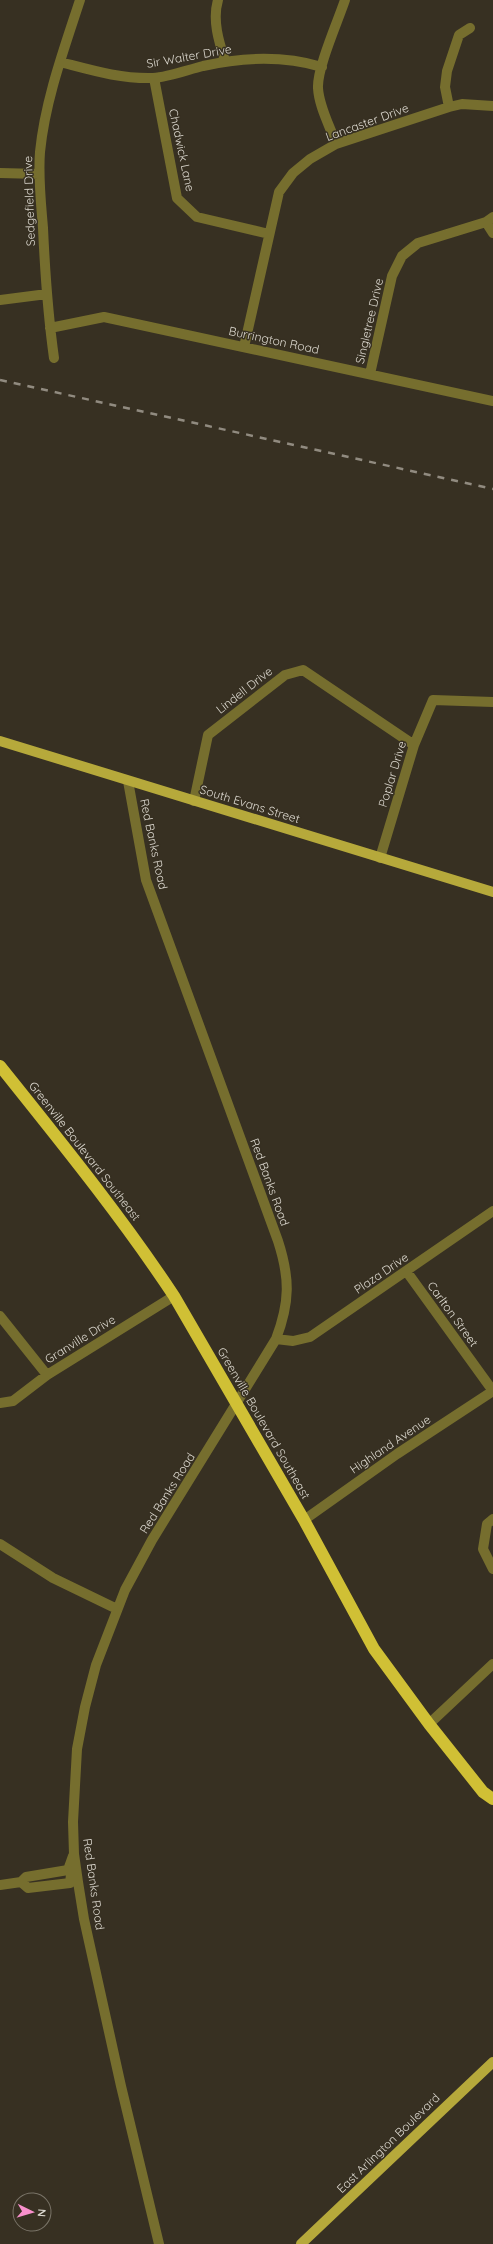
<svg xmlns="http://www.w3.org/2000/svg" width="493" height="2244" font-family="Quicksand,sans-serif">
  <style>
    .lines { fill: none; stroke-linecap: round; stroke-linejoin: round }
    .minor { stroke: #766e2e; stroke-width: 10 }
    .major { stroke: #b6a93b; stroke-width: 10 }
    .highway { stroke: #d0c035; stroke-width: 12 }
    .rail { stroke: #918b80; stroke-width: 2.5; stroke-dasharray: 7 7; stroke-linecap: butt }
    .labels { text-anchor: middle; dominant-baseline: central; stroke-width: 3; stroke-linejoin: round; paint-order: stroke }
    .street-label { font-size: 12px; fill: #dcd8cf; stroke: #373022 }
  </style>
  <rect width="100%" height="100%" fill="#373022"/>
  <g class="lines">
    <path class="minor" d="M 218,0 C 212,20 219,42 225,61
      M 60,62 C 91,70 120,79 153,78 C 169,77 187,70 203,66 C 243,57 282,55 322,67
      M 154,78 L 177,198 L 197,217 L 269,234
      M 449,107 L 445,87 L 447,71 L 459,35 L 470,28
      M 336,144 C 330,126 319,107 318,88 C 317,68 338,21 345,0
      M 0,173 L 39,174
      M 486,222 L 493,233
      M 0,300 L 47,294
      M 50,328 L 104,317 L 493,401
      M 244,347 L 279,192 L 293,173 L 310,159 L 336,144 L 449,107 L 462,104 L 493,106
      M 54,358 C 48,315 45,272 43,228 C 41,203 38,177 40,152 C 45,101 64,49 80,0
      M 370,374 L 392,276 L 402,256 L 418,243 L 486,222 L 493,217
      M 128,781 L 146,880 L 278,1241 C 290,1278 290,1302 276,1339 L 152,1540 L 125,1590 L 96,1665 L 85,1707 L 77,1749 L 73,1822 L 74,1854 L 78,1882 L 84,1919 L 121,2086 L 159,2244
      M 194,801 L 208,735 L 285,675 L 303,670 L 414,745
      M 380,858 L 414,745 L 433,700 L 493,702
      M 407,1272 L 493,1391
      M 0,1316 L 47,1375
      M 276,1339 L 293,1341 L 310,1337 L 493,1211
      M 0,1403 L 13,1401 L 47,1375 L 174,1296
      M 493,1519 L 487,1524 L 483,1549 L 493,1569
      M 304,1520 L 397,1454 L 493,1391
      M 0,1544 L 53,1578 L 117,1609
      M 429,1724 L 493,1664
      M 21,1882 L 28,1888 L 70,1883 L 72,1866
      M 0,1885 L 21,1882 L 26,1877 L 68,1870 L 73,1856"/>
    <path class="major" d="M 0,741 L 493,892
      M 301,2244 L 493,2062"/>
    <path class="highway" d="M 0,1066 C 60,1141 121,1216 174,1296 L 304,1520 L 374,1649 L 429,1724 L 483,1792 L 493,1799"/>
    <path class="rail" d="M 0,380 L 493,489"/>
  </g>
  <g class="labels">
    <g class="street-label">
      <text transform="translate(189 56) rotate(-10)">Sir Walter Drive</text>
      <text transform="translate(367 122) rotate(-20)">Lancaster Drive</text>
      <text transform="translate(182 150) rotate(78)">Chadwick Lane</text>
      <text transform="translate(29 201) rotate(-92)">Sedgefield Drive</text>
      <text transform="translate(369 321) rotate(-77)">Singletree Drive</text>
      <text transform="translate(274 340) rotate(12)">Burrington Road</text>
      <text transform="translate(244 690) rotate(-38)">Lindell Drive</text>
      <text transform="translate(392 774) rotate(-73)">Poplar Drive</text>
      <text transform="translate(250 804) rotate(17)">South Evans Street</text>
      <text transform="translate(154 844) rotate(78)">Red Banks Road</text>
      <text transform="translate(85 1151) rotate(52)">Greenville Boulevard Southeast</text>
      <text transform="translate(270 1182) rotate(70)">Red Banks Road</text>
      <text transform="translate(381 1273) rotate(-34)">Plaza Drive</text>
      <text transform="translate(453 1314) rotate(54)">Carlton Street</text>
      <text transform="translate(80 1339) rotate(-32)">Granville Drive</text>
      <text transform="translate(264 1423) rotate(60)">Greenville Boulevard Southeast</text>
      <text transform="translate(390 1444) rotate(-34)">Highland Avenue</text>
      <text transform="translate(167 1493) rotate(-58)">Red Banks Road</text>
      <text transform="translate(94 1884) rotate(82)">Red Banks Road</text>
      <text transform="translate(388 2143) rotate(-44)">East Arlington Boulevard</text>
    </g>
  </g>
  <g transform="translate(32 2212) rotate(95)"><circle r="19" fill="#373022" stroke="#797367"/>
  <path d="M0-3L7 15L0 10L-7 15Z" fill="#f890cc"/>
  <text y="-6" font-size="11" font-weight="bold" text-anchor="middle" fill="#dcd8cf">N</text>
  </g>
</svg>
